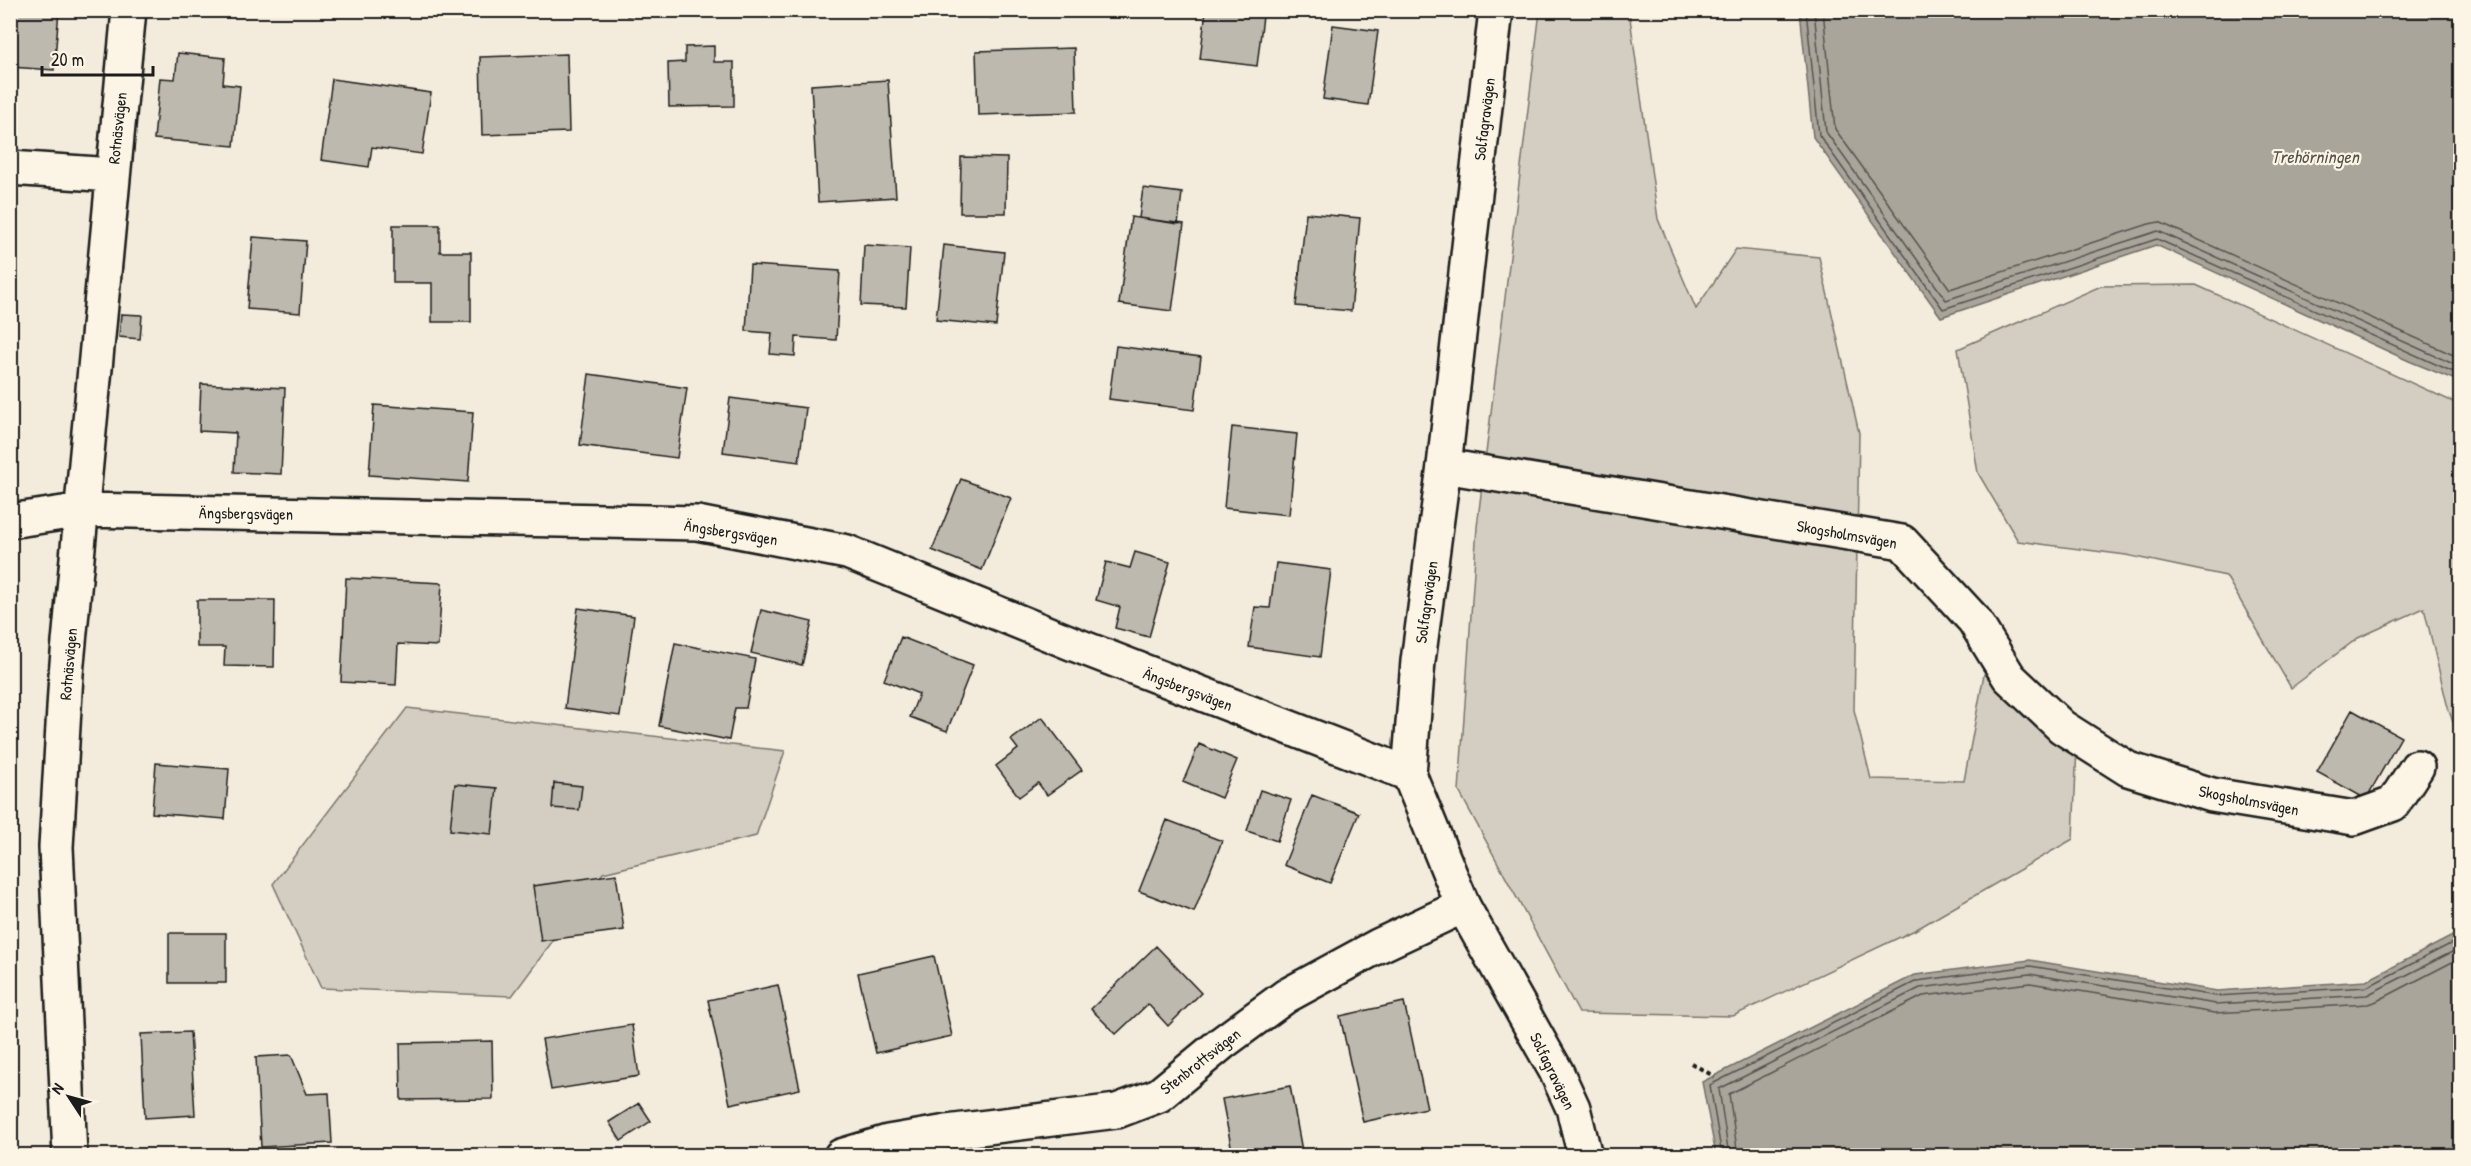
<svg xmlns="http://www.w3.org/2000/svg" width="2471" height="1166" font-family="'Patrick Hand',sans-serif">
  <style>
    .green { fill: #d3cec1; stroke: #78756e; stroke-width: 1.5 }
    .water { fill: #aaa59b; stroke: #716e68; stroke-width: 1.5 }
    .lines { fill: none; stroke-linecap: round; stroke-linejoin: round }
    .shore { stroke: #55534f; stroke-width: 1.5 }
    .building { fill: #beb9ae; stroke: #1c1c1c; stroke-width: 1.5 }
    .street-casing { stroke: #1c1c1c; stroke-width: 38 }
    .secondary-casing { stroke: #1c1c1c; stroke-width: 38 }
    .path { stroke: #1c1c1c; stroke-width: 4; stroke-dasharray: 4.5 4.5; stroke-linecap: butt }
    .street { stroke: #fcf5e5; stroke-width: 33 }
    .secondary { stroke: #fcf5e5; stroke-width: 33 }
    .labels { text-anchor: middle; dominant-baseline: central; stroke-width: 4.5; stroke-linejoin: round; paint-order: stroke }
    .street-label { font-size: 16px; fill: #1c1c1c; stroke: #fcf5e5 }
    .water-label { font-size: 18px; font-style: italic; fill: #55534f; stroke: #fcf5e5 }
  </style>
  <rect width="100%" height="100%" fill="#f3ecdd"/>
  <filter id="ink" filterUnits="userSpaceOnUse"><feTurbulence type="fractalNoise" baseFrequency=".0167" numOctaves="2"/><feDisplacementMap in="SourceGraphic" scale="12" xChannelSelector="R" yChannelSelector="G"/><feConvolveMatrix kernelMatrix="1 2 1 2 8 2 1 2 1" color-interpolation-filters="sRGB"/></filter>
  <g filter="url(#ink)">
    <path class="green" d="M 1540,11 L 1629,11 L 1658,219 L 1696,309 L 1736,249 L 1819,257 L 1859,433 L 1854,710 L 1871,779 L 1964,781 L 1984,674 L 2077,746 L 2073,839 L 1915,930 L 1733,1016 L 1579,1013 L 1459,791 L 1477,527 Z
      M 2196,285 L 2460,405 L 2460,742 L 2448,708 L 2424,608 L 2358,638 L 2291,688 L 2226,576 L 2126,555 L 2018,541 L 1978,473 L 1958,349 L 2101,286 Z
      M 407,708 L 785,751 L 756,836 L 603,873 L 512,996 L 321,988 L 273,884 Z"/>
    <path class="water" d="M 1800,11 L 2460,11 L 2460,382 L 2409,361 L 2156,245 L 1941,317 L 1813,137 Z
      M 2460,932 L 2460,1155 L 1716,1155 L 1702,1082 L 1915,975 L 2030,960 L 2217,991 L 2366,981 Z"/>
    <g class="lines">
      <path class="shore" d="M 1806,10 L 1819,135 L 1943,309 L 2157,239 L 2460,375
        M 1814,10 L 1826,132 L 1946,300 L 2158,231 L 2460,367
        M 1823,10 L 1835,129 L 1950,289 L 2149,224 L 2159,222 L 2460,358
        M 1722,1156 L 1710,1085 L 1917,981 L 2030,966 L 2216,996 L 2367,987 L 2460,939
        M 1729,1156 L 1719,1089 L 1920,988 L 2029,974 L 2216,1004 L 2367,995 L 2460,948
        M 1738,1156 L 1729,1094 L 1923,996 L 2030,983 L 2215,1013 L 2368,1004 L 2377,1001 L 2460,958"/>
    </g>
    <path class="building" d="M 10,10 L 59,10 L 54,70 L 10,67 Z
      M 626,10 L 687,10 L 627,16 Z
      M 990,10 L 1051,10 L 1051,14 L 990,18 Z
      M 1206,10 L 1263,16 L 1257,66 L 1200,59 Z
      M 1333,25 L 1378,31 L 1368,105 L 1323,99 Z
      M 714,46 L 714,62 L 734,62 L 734,106 L 669,107 L 668,63 L 685,62 L 685,47 Z
      M 1074,48 L 1076,112 L 978,115 L 976,51 Z
      M 178,53 L 225,58 L 223,84 L 240,86 L 234,146 L 154,139 L 160,78 L 175,79 Z
      M 567,54 L 569,132 L 482,135 L 480,57 Z
      M 332,79 L 431,93 L 422,154 L 372,147 L 369,167 L 321,160 Z
      M 888,80 L 896,197 L 818,202 L 811,85 Z
      M 961,157 L 1007,158 L 1006,213 L 960,213 Z
      M 1143,188 L 1182,193 L 1178,224 L 1139,218 Z
      M 1306,213 L 1360,218 L 1351,311 L 1296,306 Z
      M 1131,217 L 1184,224 L 1172,311 L 1119,304 Z
      M 393,225 L 440,225 L 440,252 L 471,252 L 471,322 L 432,322 L 432,283 L 393,283 Z
      M 253,237 L 306,241 L 300,313 L 247,309 Z
      M 864,245 L 910,248 L 906,307 L 861,305 Z
      M 944,245 L 1004,252 L 996,326 L 936,320 Z
      M 750,265 L 840,271 L 836,340 L 796,337 L 795,356 L 770,354 L 772,333 L 746,331 Z
      M 121,314 L 142,315 L 140,339 L 119,337 Z
      M 1116,346 L 1201,357 L 1194,410 L 1109,399 Z
      M 589,374 L 687,388 L 677,458 L 580,445 Z
      M 201,384 L 285,388 L 281,474 L 234,472 L 236,433 L 199,431 Z
      M 730,398 L 806,408 L 799,462 L 723,452 Z
      M 374,405 L 473,412 L 468,482 L 369,475 Z
      M 1232,427 L 1297,434 L 1289,515 L 1224,508 Z
      M 961,479 L 1011,498 L 982,570 L 932,550 Z
      M 1135,552 L 1170,562 L 1149,637 L 1115,628 L 1120,607 L 1096,600 L 1106,562 L 1130,568 Z
      M 1276,563 L 1331,570 L 1320,657 L 1249,647 L 1255,607 L 1270,608 Z
      M 346,578 L 442,583 L 438,646 L 398,644 L 396,685 L 341,682 Z
      M 197,600 L 275,600 L 274,667 L 224,666 L 225,647 L 197,647 Z
      M 578,608 L 634,616 L 620,716 L 565,708 Z
      M 761,610 L 812,622 L 802,665 L 751,653 Z
      M 901,637 L 973,665 L 947,731 L 910,717 L 919,694 L 884,680 Z
      M 675,643 L 755,659 L 746,708 L 735,708 L 729,740 L 659,726 Z
      M 2352,710 L 2401,737 L 2366,799 L 2317,772 Z
      M 1042,717 L 1082,770 L 1047,795 L 1038,783 L 1019,797 L 996,766 L 1018,749 L 1011,740 Z
      M 1199,744 L 1237,760 L 1221,798 L 1183,782 Z
      M 156,763 L 229,769 L 225,819 L 152,813 Z
      M 554,783 L 582,786 L 579,810 L 552,808 Z
      M 455,784 L 497,788 L 492,834 L 450,830 Z
      M 1260,790 L 1291,800 L 1277,841 L 1247,831 Z
      M 1312,795 L 1359,813 L 1330,883 L 1284,865 Z
      M 1167,820 L 1222,841 L 1194,912 L 1139,891 Z
      M 616,874 L 624,930 L 541,941 L 533,886 Z
      M 169,933 L 226,933 L 226,983 L 169,983 Z
      M 1156,946 L 1201,993 L 1168,1026 L 1148,1004 L 1116,1034 L 1091,1009 Z
      M 934,956 L 952,1036 L 876,1053 L 858,973 Z
      M 778,985 L 800,1089 L 730,1104 L 708,1000 Z
      M 1404,1002 L 1427,1108 L 1363,1122 L 1340,1016 Z
      M 632,1025 L 639,1076 L 551,1090 L 542,1039 Z
      M 190,1032 L 195,1115 L 145,1118 L 141,1034 Z
      M 492,1041 L 493,1099 L 401,1100 L 400,1043 Z
      M 291,1055 L 307,1094 L 329,1093 L 332,1143 L 261,1147 L 256,1057 Z
      M 1290,1086 L 1303,1156 L 1233,1156 L 1222,1099 Z
      M 639,1103 L 651,1121 L 621,1141 L 609,1122 Z"/>
    <g class="lines">
      <defs>
        <path id="street" d="M 10,168 L 112,175
          M 1444,466 L 1902,542 L 1974,620 L 2009,677 L 2062,727 L 2128,769 L 2212,795 L 2354,818 L 2393,804 L 2417,767
          M 10,521 L 83,510 L 697,523 L 847,552 L 1071,643 L 1409,774
          M 70,1156 L 56,847 L 66,674 L 129,10
          M 841,1156 L 888,1142 L 947,1132 L 1117,1111 L 1159,1095 L 1222,1043 L 1286,996 L 1378,946 L 1463,906"/>
        <path id="secondary" d="M 1496,10 L 1444,466 L 1418,661 L 1409,774 L 1463,906 L 1556,1071 L 1573,1108 L 1585,1156"/>
      </defs>
      <use href="#street" class="street-casing"/>
      <use href="#secondary" class="secondary-casing"/>
      <path class="path" d="M 1691,1063 L 1715,1077"/>
      <use href="#street" class="street"/>
      <use href="#secondary" class="secondary"/>
    </g>
  </g>
  <g class="labels">
    <g class="street-label">
      <text transform="translate(1484 119) rotate(-83)">Solfagravägen</text>
      <text transform="translate(117 128) rotate(-84)">Rotnäsvägen</text>
      <text transform="translate(246 513) rotate(1)">Ängsbergsvägen</text>
      <text transform="translate(731 532) rotate(9)">Ängsbergsvägen</text>
      <text transform="translate(1847 534) rotate(10)">Skogsholmsvägen</text>
      <text transform="translate(1426 602) rotate(-82)">Solfagravägen</text>
      <text transform="translate(68 664) rotate(-85)">Rotnäsvägen</text>
      <text transform="translate(1188 689) rotate(21)">Ängsbergsvägen</text>
      <text transform="translate(2249 800) rotate(11)">Skogsholmsvägen</text>
      <text transform="translate(1200 1061) rotate(-38)">Stenbrottsvägen</text>
      <text transform="translate(1553 1071) rotate(64)">Solfagravägen</text>
    </g>
    <g class="water-label">
      <text x="2315" y="156">Trehörningen</text>
    </g>
  </g>
  <rect width="2471" height="1166" fill="none" stroke="#fcf5e5" stroke-width="36"/>
  <rect x="18" y="18" width="2435" height="1130" fill="none" stroke="#1c1c1c" stroke-width="2" filter="url(#ink)"/>
  <g transform="translate(69 1097) rotate(306)" stroke="#fcf5e5" stroke-width="4.5" paint-order="stroke">
  <path d="M0-4.5L10 22L0 15L-10 22Z" fill="#1c1c1c"/>
  <text y="-9" font-size="16" font-weight="bold" text-anchor="middle" fill="#1c1c1c">N</text>
  </g>
  <path d="M42 66v9h111v-9" fill="none" stroke="#1c1c1c" stroke-width="3"/>
  <text x="51" y="66" font-size="18" fill="#1c1c1c" stroke="#fcf5e5" stroke-width="4.5" paint-order="stroke">20 m</text>
</svg>
